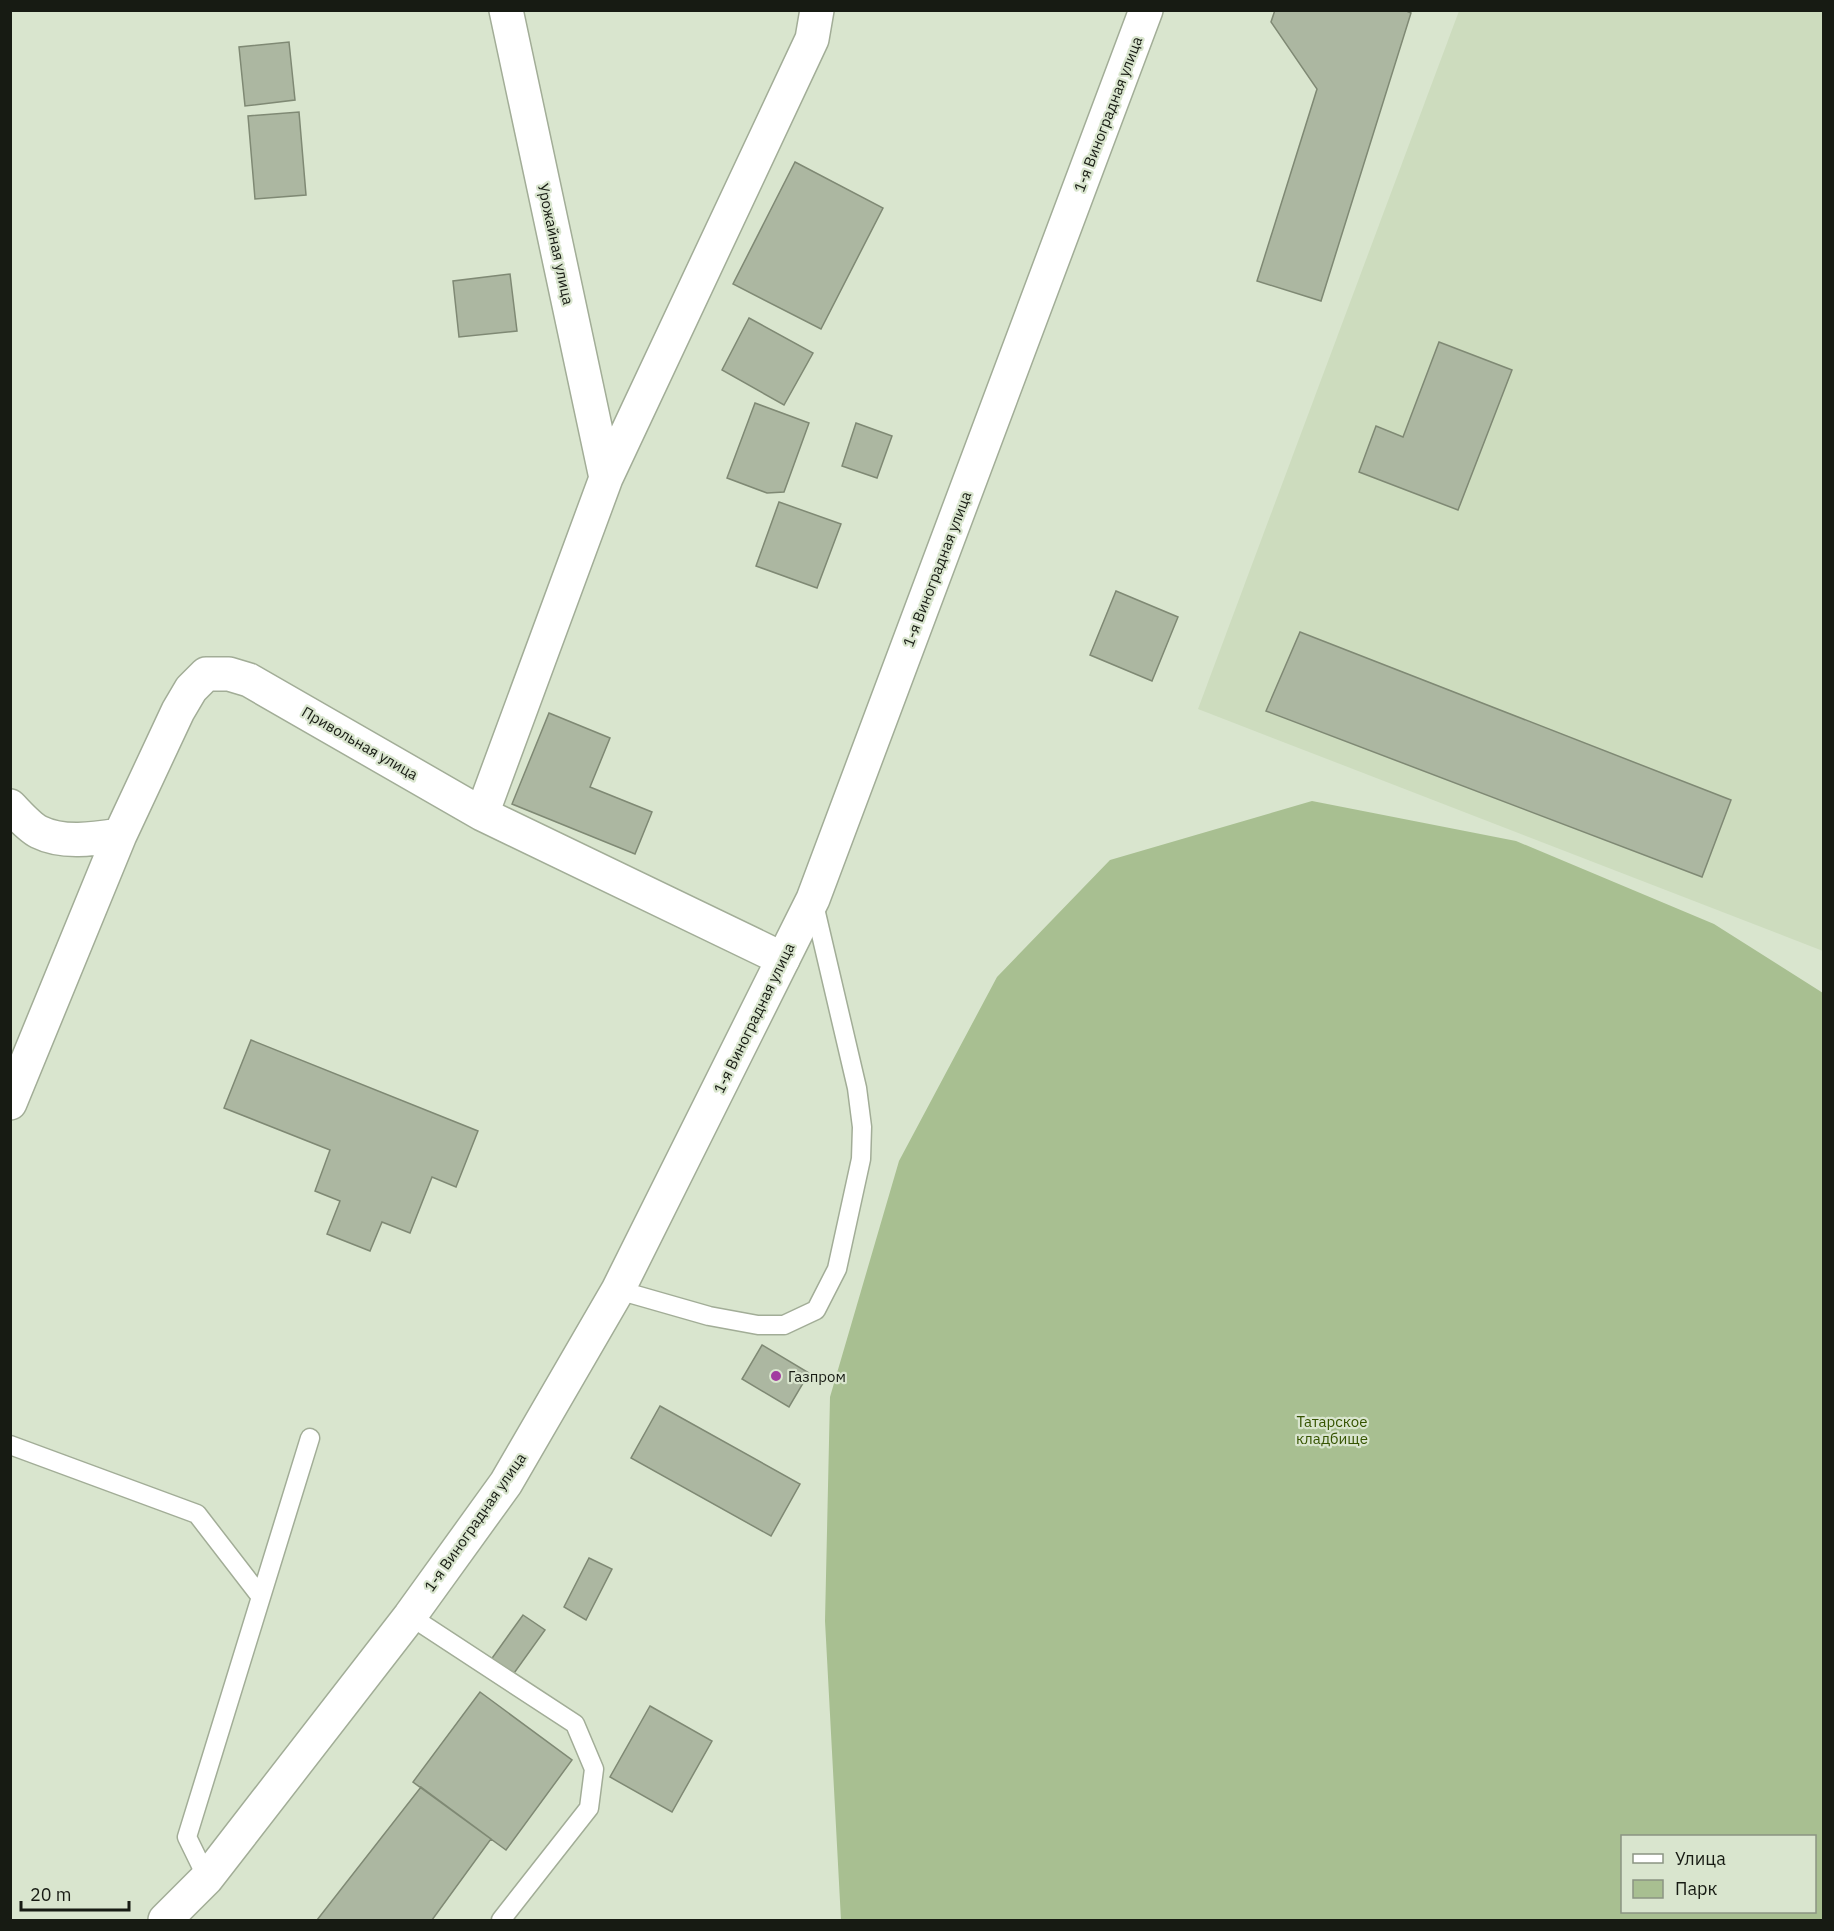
<svg xmlns="http://www.w3.org/2000/svg" width="1834" height="1931" font-family="'IBM Plex Sans',sans-serif">
  <style>
    .built { fill: #cddcbe }
    .green { fill: #a8bf91; fill-rule: evenodd }
    .building { fill: #acb7a1; stroke: #7f8974; stroke-width: 1.5 }
    .lines { fill: none; stroke-linecap: round; stroke-linejoin: round }
    .lane-casing { stroke: #a2ad97; stroke-width: 21 }
    .street-casing { stroke: #a2ad97; stroke-width: 36 }
    .secondary-casing { stroke: #a2ad97; stroke-width: 36 }
    .lane { stroke: #fff; stroke-width: 18 }
    .street { stroke: #fff; stroke-width: 33 }
    .secondary { stroke: #fff; stroke-width: 33 }
    .poi-dot { fill: #a23ca0; stroke: #d9e5ce; stroke-width: 2 }
    .labels { text-anchor: middle; dominant-baseline: central; stroke-width: 4.5; stroke-linejoin: round; paint-order: stroke }
    .street-label { font-size: 15px; fill: #171b13; stroke: #d9e5ce }
    .poi-label { font-size: 15px; fill: #171b13; stroke: #d9e5ce; text-anchor: start }
    .park-label { font-size: 15px; fill: #355300; stroke: #d9e5ce }
  </style>
  <rect width="100%" height="100%" fill="#d9e5ce"/>
  <path class="built" d="M 1459,11 L 1823,11 L 1823,951 L 1198,709 Z"/>
  <path class="green" d="M 1312,801 L 1516,841 L 1714,924 L 1823,993 L 1823,1920 L 841,1920 L 825,1621 L 830,1397 L 899,1161 L 997,977 L 1110,860 ZM 1622,1836 L 1814,1836 L 1814,1912 L 1622,1912 Z"/>
  <path class="building" d="M 1275,10 L 1404,10 L 1411,13 L 1321,301 L 1257,281 L 1317,89 L 1271,22 Z
    M 289,42 L 295,100 L 245,106 L 239,47 Z
    M 299,112 L 306,195 L 255,199 L 248,116 Z
    M 795,162 L 883,208 L 821,329 L 733,284 Z
    M 510,274 L 517,331 L 459,337 L 453,281 Z
    M 749,318 L 813,353 L 784,405 L 722,370 Z
    M 1439,342 L 1512,370 L 1458,510 L 1359,472 L 1376,426 L 1403,437 Z
    M 755,403 L 809,423 L 784,492 L 767,493 L 727,478 Z
    M 856,423 L 892,436 L 877,478 L 842,466 Z
    M 779,502 L 841,524 L 817,588 L 756,566 Z
    M 1116,591 L 1178,617 L 1152,681 L 1090,655 Z
    M 1300,632 L 1731,800 L 1702,877 L 1266,711 Z
    M 549,713 L 610,738 L 590,787 L 652,812 L 635,854 L 512,804 Z
    M 251,1040 L 478,1131 L 456,1187 L 432,1177 L 410,1233 L 382,1222 L 370,1251 L 327,1234 L 340,1201 L 315,1191 L 330,1150 L 224,1108 Z
    M 762,1345 L 809,1373 L 789,1407 L 742,1379 Z
    M 660,1406 L 800,1484 L 771,1536 L 631,1458 Z
    M 589,1558 L 612,1569 L 586,1620 L 564,1607 Z
    M 523,1615 L 545,1630 L 512,1676 L 490,1661 Z
    M 480,1692 L 572,1760 L 506,1850 L 413,1782 Z
    M 650,1706 L 712,1741 L 672,1812 L 610,1777 Z
    M 421,1787 L 491,1839 L 432,1920 L 317,1920 Z"/>
  <g class="lines">
    <defs>
      <path id="lane" d="M 618,1290 L 709,1316 L 758,1325 L 784,1325 L 816,1310 L 837,1269 L 861,1159 L 862,1127 L 857,1088 L 813,900
        M 10,1445 L 197,1514 L 261,1597
        M 410,1616 L 575,1724 L 594,1769 L 589,1808 L 501,1920
        M 207,1878 L 187,1837 L 310,1438"/>
      <path id="street" d="M 506,10 L 606,478
        M 10,806 C 18,814 29,827 39,832 C 63,844 94,839 120,835 L 178,711 L 191,689 L 206,674 L 229,674 L 249,680 L 482,814 L 783,959
        M 482,814 L 606,478 L 812,39 L 817,10
        M 10,1103 L 120,835"/>
      <path id="secondary" d="M 165,1920 L 207,1878 L 410,1616 L 506,1483 L 618,1290 L 813,899 L 1146,10"/>
    </defs>
    <use href="#lane" class="lane-casing"/>
    <use href="#street" class="street-casing"/>
    <use href="#secondary" class="secondary-casing"/>
    <use href="#lane" class="lane"/>
    <use href="#street" class="street"/>
    <use href="#secondary" class="secondary"/>
  </g>
  <circle class="poi-dot" cx="776" cy="1376" r="6"/>
  <g class="labels">
    <g class="street-label">
      <text transform="translate(1108 114) rotate(-69)">1-я Виноградная улица</text>
      <text transform="translate(556 244) rotate(78)">Урожайная улица</text>
      <text transform="translate(937 569) rotate(-69)">1-я Виноградная улица</text>
      <text transform="translate(360 743) rotate(30)">Привольная улица</text>
      <text transform="translate(754 1018) rotate(-64)">1-я Виноградная улица</text>
      <text transform="translate(475 1522) rotate(-55)">1-я Виноградная улица</text>
    </g>
    <g class="poi-label">
      <text x="788" y="1376">Газпром</text>
    </g>
    <g class="park-label">
      <text x="1332" y="1421">Татарское<tspan x="1332" dy="17">кладбище</tspan></text>
    </g>
  </g>
  <rect width="1834" height="1931" fill="none" stroke="#171b13" stroke-width="24"/>
  <rect x="1621" y="1835" width="195" height="78" fill="#d9e5ce" stroke="#8b9483" stroke-width="1.5"/>
  <rect x="1633" y="1854" width="30" height="9" fill="#ffffff" stroke="#8b9483" stroke-width="1.5"/>
  <text x="1675" y="1865" font-size="18" fill="#171b13">Улица</text>
  <rect x="1633" y="1880" width="30" height="18" fill="#a8bf91" stroke="#8b9483" stroke-width="1.5"/>
  <text x="1675" y="1895" font-size="18" fill="#171b13">Парк</text>
  <path d="M21 1901v9h108v-9" fill="none" stroke="#171b13" stroke-width="3"/>
  <text x="30" y="1901" font-size="18" fill="#171b13" stroke="#d9e5ce" stroke-width="4.5" paint-order="stroke">20 m</text>
</svg>
